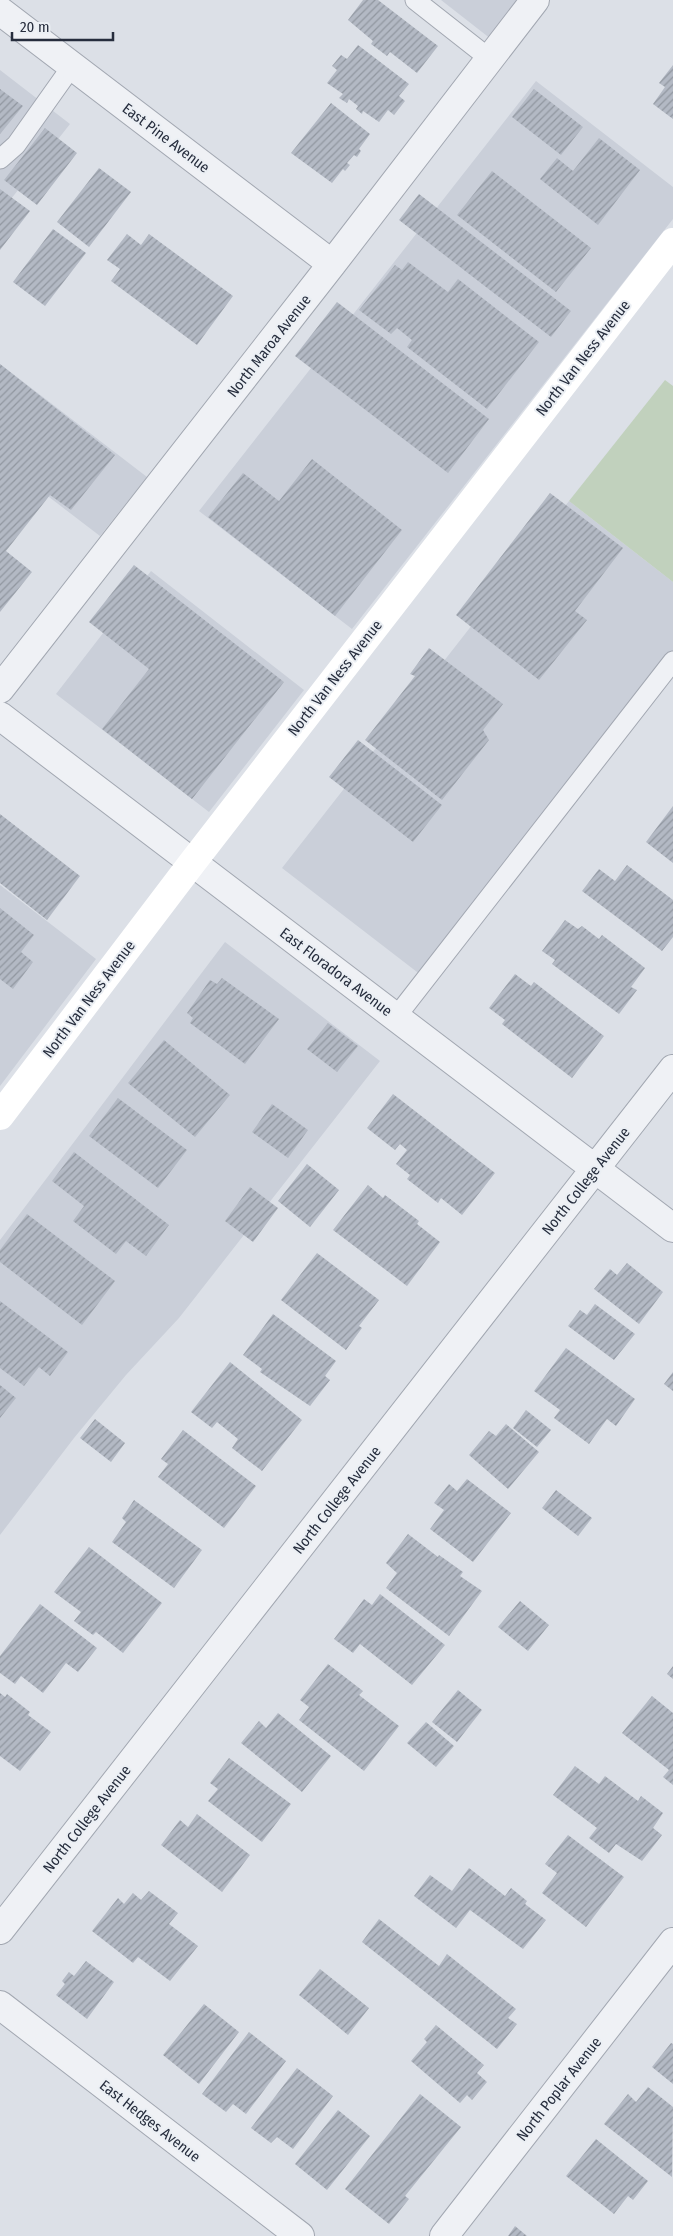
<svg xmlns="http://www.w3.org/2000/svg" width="673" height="2236" font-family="'Fira Sans Condensed',sans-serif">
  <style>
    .built { fill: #cacfd9 }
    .green { fill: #c1d1bd }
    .building { fill: url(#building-hatch) }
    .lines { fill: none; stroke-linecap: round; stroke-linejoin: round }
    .service-casing { stroke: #a2a7b1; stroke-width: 21 }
    .minor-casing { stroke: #a2a7b1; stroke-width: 30 }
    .service { stroke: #eff1f5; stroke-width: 19 }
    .minor { stroke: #eff1f5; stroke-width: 28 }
    .secondary { stroke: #fff; stroke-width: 28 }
    .labels { text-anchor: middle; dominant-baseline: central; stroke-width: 4; stroke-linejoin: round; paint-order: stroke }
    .street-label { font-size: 15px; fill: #262d3d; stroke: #ebeff4 }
  </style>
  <defs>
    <pattern id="building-hatch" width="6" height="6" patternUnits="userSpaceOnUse" patternTransform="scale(1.25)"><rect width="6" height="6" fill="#b3b9c4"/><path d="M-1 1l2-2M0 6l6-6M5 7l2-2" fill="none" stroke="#9197a0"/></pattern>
  </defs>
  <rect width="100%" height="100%" fill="#dce0e7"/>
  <path class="built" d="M 441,0 L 522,0 L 491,39 Z
    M 0,70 L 70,124 L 0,213 Z
    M 536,81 L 673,187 L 673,219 L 352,629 L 199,511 Z
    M 0,364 L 147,477 L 100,536 L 32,484 L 0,525 Z
    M 569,501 L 673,582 L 673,672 L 430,982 L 282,868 Z
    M 151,571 L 304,690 L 209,812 L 56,694 Z
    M 0,885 L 96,959 L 0,1086 Z
    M 225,942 L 380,1061 L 179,1318 L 126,1375 L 74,1438 L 0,1535 L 0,1240 Z"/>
  <path class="green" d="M 665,380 L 673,386 L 673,582 L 569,501 Z"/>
  <path class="building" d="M 363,0 L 378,0 L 438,46 L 417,73 L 390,52 L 387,56 L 371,44 L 373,41 L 348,20 Z
    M 358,45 L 409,84 L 399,96 L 405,101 L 394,115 L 388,110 L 379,122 L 363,111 L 362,114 L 356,109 L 358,106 L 349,99 L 347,103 L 339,98 L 343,94 L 327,83 L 337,70 L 332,66 L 341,55 L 347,59 Z
    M 673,65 L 673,119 L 653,104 L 665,87 L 659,83 Z
    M 0,89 L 23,106 L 0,134 Z
    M 534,89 L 583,127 L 561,155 L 512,117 Z
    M 331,103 L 370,134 L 359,149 L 361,151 L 357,157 L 354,155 L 347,163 L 350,165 L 345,171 L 343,169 L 332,183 L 291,153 Z
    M 45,128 L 77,153 L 37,205 L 4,180 Z
    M 599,138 L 640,170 L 598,225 L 540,179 L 557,158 L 573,171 Z
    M 99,168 L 131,192 L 89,247 L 57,222 Z
    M 492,171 L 591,248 L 556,292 L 457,215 Z
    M 0,189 L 30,211 L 0,250 Z
    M 419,194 L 571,311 L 551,337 L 399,220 Z
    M 53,229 L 86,253 L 45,306 L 13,282 Z
    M 127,234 L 141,245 L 149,234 L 233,296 L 197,345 L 111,281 L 120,269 L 107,260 Z
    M 408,262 L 448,292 L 458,279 L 539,342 L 487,409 L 407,347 L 412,340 L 397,328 L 391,334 L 359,310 L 395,265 L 402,270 Z
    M 337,302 L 489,419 L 448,473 L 295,356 Z
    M 0,364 L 115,455 L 71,510 L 50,495 L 6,551 L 32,572 L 0,612 Z
    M 312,459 L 402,530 L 335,616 L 208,517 L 243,473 L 279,501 Z
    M 550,493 L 623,548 L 575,611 L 587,620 L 539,680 L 456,615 Z
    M 134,565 L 284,682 L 192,799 L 102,729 L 149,669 L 89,622 Z
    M 429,648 L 503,704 L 483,730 L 489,740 L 442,800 L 365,740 L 415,676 L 410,674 Z
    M 358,740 L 442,805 L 413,842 L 329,777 Z
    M 673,806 L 673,863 L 646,842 Z
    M 0,814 L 80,876 L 47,920 L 0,883 Z
    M 627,865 L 673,900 L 673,937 L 662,951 L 582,891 L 599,869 L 615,881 Z
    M 0,908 L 34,935 L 21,952 L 33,962 L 13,989 L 0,979 Z
    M 565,920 L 578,929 L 582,926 L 599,939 L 602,935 L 645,968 L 631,987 L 637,990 L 619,1014 L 552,964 L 555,960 L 542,951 Z
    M 515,974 L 531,986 L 534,982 L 604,1036 L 572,1078 L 502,1024 L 505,1020 L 489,1008 Z
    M 222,978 L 279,1019 L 245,1064 L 190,1023 L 193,1018 L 187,1013 L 210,980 L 217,984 Z
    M 328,1023 L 358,1046 L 337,1072 L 307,1049 Z
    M 164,1040 L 230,1095 L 195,1137 L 128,1083 Z
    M 393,1094 L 495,1173 L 462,1215 L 441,1198 L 438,1203 L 407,1179 L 410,1175 L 396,1164 L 407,1150 L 400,1144 L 395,1150 L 367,1128 Z
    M 118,1098 L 187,1150 L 158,1188 L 89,1136 Z
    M 272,1104 L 308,1130 L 288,1158 L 252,1132 Z
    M 74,1152 L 169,1225 L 146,1256 L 126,1241 L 116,1254 L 73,1221 L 84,1206 L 52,1181 Z
    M 307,1164 L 339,1190 L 310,1227 L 278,1201 Z
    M 368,1185 L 383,1198 L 385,1195 L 419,1221 L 417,1224 L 440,1242 L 407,1286 L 333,1230 Z
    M 250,1187 L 278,1208 L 253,1242 L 225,1221 Z
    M 27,1214 L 115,1281 L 82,1325 L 0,1262 L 0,1250 Z
    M 317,1253 L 379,1300 L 359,1326 L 362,1328 L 346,1350 L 281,1300 Z
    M 627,1263 L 663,1292 L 639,1324 L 594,1289 L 610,1269 L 617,1275 Z
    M 0,1301 L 68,1352 L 50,1376 L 39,1367 L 24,1386 L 0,1368 Z
    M 595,1304 L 635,1334 L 614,1360 L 568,1326 L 580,1310 L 587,1315 Z
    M 273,1314 L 336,1361 L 325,1376 L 330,1380 L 310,1406 L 260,1372 L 262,1369 L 243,1355 Z
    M 566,1348 L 635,1399 L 616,1426 L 607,1419 L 589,1444 L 554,1418 L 560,1410 L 534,1391 Z
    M 230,1362 L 302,1420 L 262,1471 L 232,1448 L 238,1439 L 217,1422 L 212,1428 L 191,1412 Z
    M 673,1372 L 673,1391 L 664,1384 Z
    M 0,1385 L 16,1398 L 0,1418 Z
    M 526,1410 L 551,1430 L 537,1447 L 513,1428 Z
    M 95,1419 L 125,1443 L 111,1462 L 80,1438 Z
    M 506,1424 L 539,1452 L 508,1489 L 469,1455 L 489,1431 L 496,1436 Z
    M 183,1430 L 256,1486 L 224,1528 L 158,1477 L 168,1464 L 161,1459 Z
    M 467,1479 L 511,1513 L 473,1562 L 430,1529 L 444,1510 L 434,1503 L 449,1484 L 457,1491 Z
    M 556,1490 L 592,1518 L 578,1536 L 542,1508 Z
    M 134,1500 L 202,1550 L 174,1588 L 112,1542 L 126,1522 L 122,1518 Z
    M 408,1534 L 438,1557 L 439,1555 L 463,1572 L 460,1576 L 482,1591 L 449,1636 L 386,1588 L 397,1573 L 386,1563 Z
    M 89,1547 L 162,1603 L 123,1653 L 96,1632 L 93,1635 L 74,1621 L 81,1612 L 54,1592 Z
    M 380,1594 L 445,1645 L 412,1685 L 360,1644 L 353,1653 L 334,1639 L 364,1599 L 372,1605 Z
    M 520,1601 L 549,1625 L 528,1651 L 498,1627 Z
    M 40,1604 L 97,1648 L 78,1672 L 66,1663 L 43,1693 L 21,1676 L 15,1684 L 0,1673 L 0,1656 Z
    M 328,1664 L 363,1691 L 359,1695 L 399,1726 L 364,1771 L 299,1720 L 309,1707 L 300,1700 Z
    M 673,1666 L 673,1679 L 667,1674 Z
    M 458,1690 L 482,1710 L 457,1742 L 432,1722 Z
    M 0,1693 L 5,1697 L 7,1694 L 30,1712 L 28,1715 L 51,1732 L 20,1771 L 0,1756 Z
    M 652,1696 L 673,1713 L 673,1785 L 663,1777 L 669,1770 L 622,1733 Z
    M 278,1713 L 331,1756 L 302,1792 L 241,1743 L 259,1721 L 266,1728 Z
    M 426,1722 L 454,1746 L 436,1767 L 407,1743 Z
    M 229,1758 L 291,1804 L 262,1842 L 208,1801 L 218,1789 L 210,1783 Z
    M 575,1766 L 599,1784 L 605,1776 L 638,1801 L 641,1796 L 663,1813 L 653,1828 L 662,1835 L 642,1861 L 616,1844 L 609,1853 L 589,1838 L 597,1828 L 553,1795 Z
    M 197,1814 L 250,1855 L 222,1892 L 161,1845 L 180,1820 L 188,1827 Z
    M 568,1835 L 624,1877 L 586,1927 L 542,1893 L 557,1873 L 545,1864 Z
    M 469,1868 L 505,1896 L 511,1888 L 527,1901 L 525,1904 L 546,1920 L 523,1949 L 470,1910 L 456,1928 L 414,1896 L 430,1875 L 452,1891 Z
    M 149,1891 L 178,1913 L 169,1924 L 198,1946 L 170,1981 L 138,1957 L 133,1963 L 92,1931 L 118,1898 L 124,1904 L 133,1893 L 141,1900 Z
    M 379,1919 L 439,1966 L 447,1954 L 516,2009 L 508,2018 L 517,2024 L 497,2049 L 362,1942 Z
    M 86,1961 L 114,1982 L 87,2019 L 56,1995 L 65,1984 L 62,1981 L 69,1972 L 74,1976 Z
    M 320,1969 L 369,2008 L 348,2035 L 299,1995 Z
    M 204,2004 L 239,2032 L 199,2084 L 163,2055 Z
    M 436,2025 L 484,2065 L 477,2073 L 487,2082 L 472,2100 L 467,2095 L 460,2103 L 411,2061 L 427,2042 L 424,2039 Z
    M 249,2032 L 286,2061 L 246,2114 L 233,2104 L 226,2112 L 202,2094 Z
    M 671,2043 L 673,2044 L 673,2084 L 652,2067 Z
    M 297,2068 L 333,2096 L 293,2149 L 277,2137 L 271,2143 L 251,2128 Z
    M 648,2087 L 673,2107 L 672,2177 L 604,2124 L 628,2094 L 636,2102 Z
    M 420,2094 L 461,2127 L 405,2196 L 409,2199 L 389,2224 L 345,2189 Z
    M 338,2110 L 370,2136 L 327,2190 L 295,2164 Z
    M 596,2139 L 648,2181 L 633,2200 L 628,2196 L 614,2214 L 566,2176 Z
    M 515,2226 L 527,2236 L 508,2236 Z"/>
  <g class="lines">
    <defs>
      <path id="service" d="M 415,0 L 490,59
        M 0,159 L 16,145 L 72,66
        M 396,1017 L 673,661"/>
      <path id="minor" d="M 0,11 L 332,264
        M 0,689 L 332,264 L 535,0
        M 0,716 L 673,1228
        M 0,1930 L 673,1069
        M 0,2005 L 300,2236
        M 444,2236 L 673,1942"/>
    </defs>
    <use href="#service" class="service-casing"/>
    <use href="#minor" class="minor-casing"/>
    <use href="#service" class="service"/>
    <use href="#minor" class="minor"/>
    <path class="secondary" d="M 0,1116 L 192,863 L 673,242"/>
  </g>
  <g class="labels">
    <g class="street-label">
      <text transform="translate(166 138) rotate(37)">East Pine Avenue</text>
      <text transform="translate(269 346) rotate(-52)">North Maroa Avenue</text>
      <text transform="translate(583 358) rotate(-52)">North Van Ness Avenue</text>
      <text transform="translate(335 678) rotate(-52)">North Van Ness Avenue</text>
      <text transform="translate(336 972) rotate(37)">East Floradora Avenue</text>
      <text transform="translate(89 999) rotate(-53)">North Van Ness Avenue</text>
      <text transform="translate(586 1181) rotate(-52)">North College Avenue</text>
      <text transform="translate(337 1500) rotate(-52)">North College Avenue</text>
      <text transform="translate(87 1819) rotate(-52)">North College Avenue</text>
      <text transform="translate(559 2089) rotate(-52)">North Poplar Avenue</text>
      <text transform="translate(150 2121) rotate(38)">East Hedges Avenue</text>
    </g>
  </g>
  <path d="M12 32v8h101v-8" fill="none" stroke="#262d3d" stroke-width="2.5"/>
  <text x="20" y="32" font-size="15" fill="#262d3d" stroke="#ebeff4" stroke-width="4" paint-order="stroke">20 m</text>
</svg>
